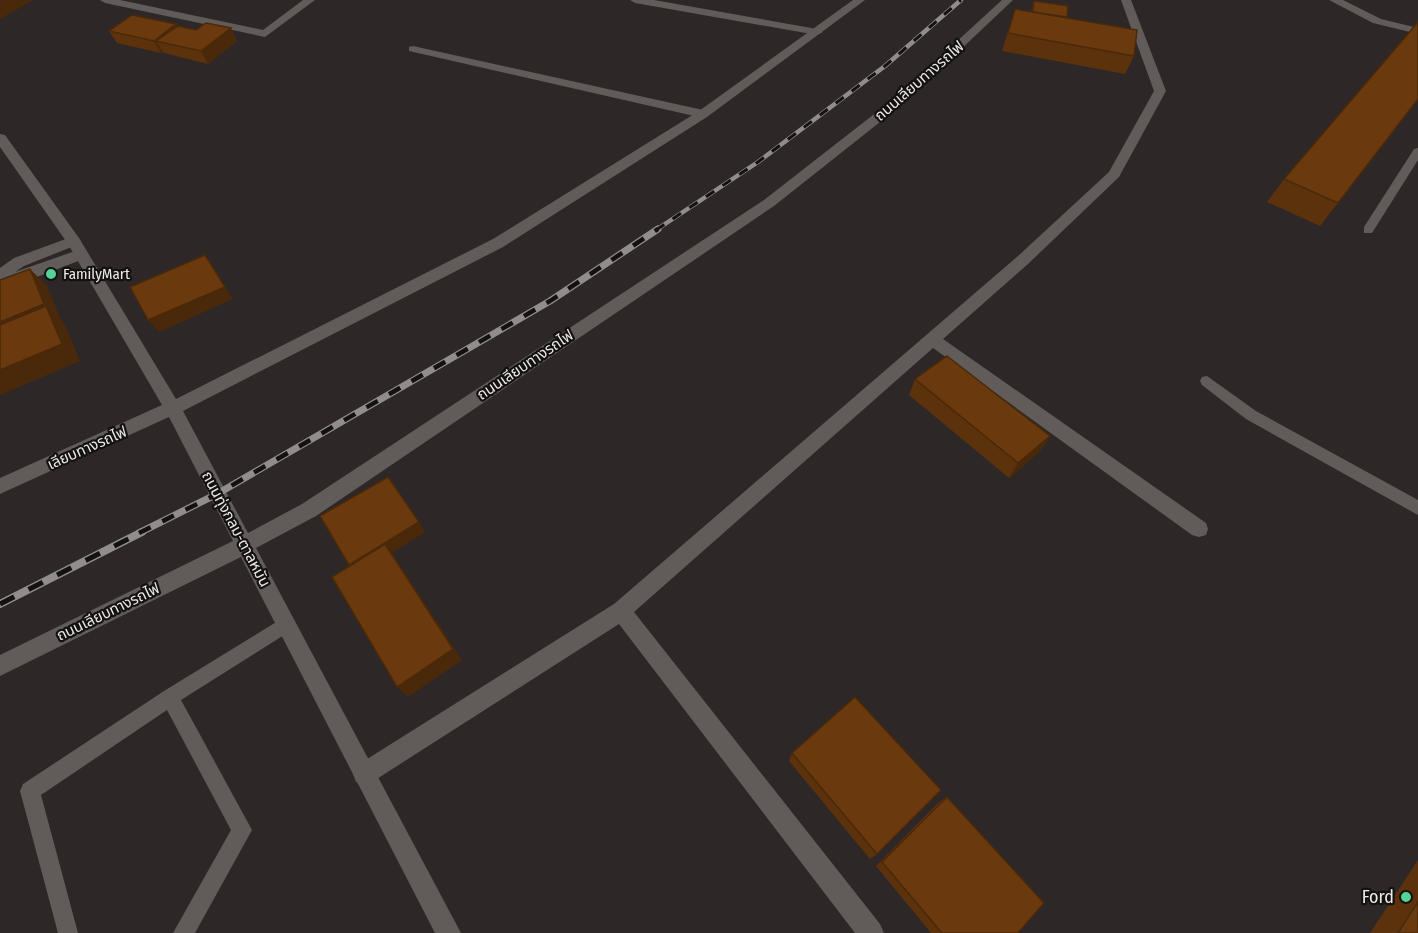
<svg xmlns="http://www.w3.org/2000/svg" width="1418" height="933" font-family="'Fira Sans Condensed','Noto Sans Thai',sans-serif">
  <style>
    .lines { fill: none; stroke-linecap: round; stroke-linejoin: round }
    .lane { fill: #615b5a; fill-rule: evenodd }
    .street { fill: #615b5a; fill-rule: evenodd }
    .secondary { fill: #615b5a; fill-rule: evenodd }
    .rail-far2-casing { stroke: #918d8c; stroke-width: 4.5 }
    .rail-far1-casing { stroke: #918d8c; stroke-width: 7 }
    .rail-casing { stroke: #918d8c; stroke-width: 8 }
    .rail-far2 { stroke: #141111; stroke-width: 3; stroke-dasharray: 10; stroke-linecap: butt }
    .rail-far1 { stroke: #141111; stroke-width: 4.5; stroke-dasharray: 13; stroke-linecap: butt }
    .rail { stroke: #141111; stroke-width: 5; stroke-dasharray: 16; stroke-linecap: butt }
    .wall { fill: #5b320c }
    .shaded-wall { fill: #4a290a }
    .building { fill: #6a3a0e; stroke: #4a290a; stroke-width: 1.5 }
    .poi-dot { fill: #53d396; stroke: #141111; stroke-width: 2 }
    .labels { text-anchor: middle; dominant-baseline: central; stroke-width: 4.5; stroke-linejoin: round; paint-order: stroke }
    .street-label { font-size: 15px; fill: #ece9e8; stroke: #141111 }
    .poi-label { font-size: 15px; fill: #ece9e8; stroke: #141111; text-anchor: start }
    .near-poi-label { font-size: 18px; fill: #ece9e8; stroke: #141111; text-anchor: end }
  </style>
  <rect width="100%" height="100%" fill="#2d2827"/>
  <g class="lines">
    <path class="lane" d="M 1418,148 L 1418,160 L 1372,233 L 1364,233 L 1364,227 L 1414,149 Z
      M 1207,376 L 1256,411 L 1418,500 L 1418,515 L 1246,419 L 1202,385 L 1200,381 L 1202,377 Z
      M 286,616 L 292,618 L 294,624 L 292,630 L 181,700 L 252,830 L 195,933 L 173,933 L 231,830 L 167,710 L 41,795 L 78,933 L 58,933 L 20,791 L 23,784 L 164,691 Z"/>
    <path class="street" d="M 100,0 L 120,0 L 263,30 L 303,0 L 315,0 L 265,37 L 105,3 Z
      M 630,0 L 654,0 L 817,29 L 823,32 L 817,35 L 635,3 Z
      M 1121,0 L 1131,0 L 1166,91 L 1119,177 L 1028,264 L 943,339 L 1206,523 L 1208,529 L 1206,535 L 1199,537 L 1192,535 L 933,348 L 634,612 L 880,924 L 884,933 L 855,933 L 619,624 L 372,782 L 364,785 L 356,782 L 353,774 L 356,766 L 614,604 L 1018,256 L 1109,172 L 1154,91 Z
      M 1329,0 L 1343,0 L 1381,19 L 1418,28 L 1418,34 L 1373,23 Z
      M 413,46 L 703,110 L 709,114 L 703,118 L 409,51 L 409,47 Z
      M 74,236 L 81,241 L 79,244 L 24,266 L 15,272 L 81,249 L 86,250 L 88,254 L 86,258 L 32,279 L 0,285 L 0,268 L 14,258 Z"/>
    <path class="secondary" d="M 853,0 L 865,0 L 707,117 L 503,247 L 183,411 L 248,533 L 302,504 L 764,200 L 896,97 L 1002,0 L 1013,0 L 904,103 L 774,206 L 316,516 L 256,548 L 461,933 L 435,933 L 241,557 L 0,676 L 0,655 L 233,541 L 169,417 L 0,494 L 0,478 L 162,405 L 68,244 L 0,147 L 0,134 L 5,135 L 79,238 L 176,399 L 493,239 L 699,111 Z"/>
    <defs>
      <path id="rail-far2" d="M 656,230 L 758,162 L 885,66 L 961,0"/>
      <path id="rail-far1" d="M 139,533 L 217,494 L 550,301 L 658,229"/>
      <path id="rail" d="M 0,604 L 142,532"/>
    </defs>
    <use href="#rail-far2" class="rail-far2-casing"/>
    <use href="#rail-far1" class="rail-far1-casing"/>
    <use href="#rail" class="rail-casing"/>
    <use href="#rail-far2" class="rail-far2"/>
    <use href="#rail-far1" class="rail-far1"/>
    <use href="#rail" class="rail"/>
  </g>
  <path class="wall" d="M 1034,1 L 1068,6 L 1067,18 L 1134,56 L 1125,74 L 1002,51 L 1015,9 L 1031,12 Z
    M 176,24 L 177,26 L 196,30 L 231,28 L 237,41 L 208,64 L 164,53 L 163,52 L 161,53 L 117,43 L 109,31 Z
    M 1284,179 L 1338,203 L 1320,226 L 1267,202 Z
    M 915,379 L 1050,436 L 1040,451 L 1009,478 L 909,395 Z
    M 792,753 L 877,854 L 870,859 L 789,761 Z
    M 947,797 L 1018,933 L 931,933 L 876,866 L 938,803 Z
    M 1418,860 L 1418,933 L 1370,933 Z"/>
  <path class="shaded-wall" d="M 3,0 L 33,0 L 0,19 L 0,1 Z
    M 176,24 L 183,37 L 156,41 L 163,52 L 161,53 L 154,41 Z
    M 231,28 L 237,41 L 208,64 L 201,51 Z
    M 205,255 L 233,299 L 159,332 L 148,320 Z
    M 30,269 L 47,286 L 61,320 L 64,323 L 80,361 L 0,395 L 0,322 Z
    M 1050,436 L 1040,451 L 1009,478 L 1018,463 Z
    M 419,522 L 425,532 L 392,553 L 462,660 L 408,697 L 397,687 L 349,565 Z"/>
  <path class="building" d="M 1034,1 L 1068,6 L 1067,17 L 1033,12 Z
    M 1015,9 L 1137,30 L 1134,56 L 1008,33 Z
    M 132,15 L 176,24 L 154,41 L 109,31 Z
    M 1418,22 L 1418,99 L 1338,203 L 1284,179 Z
    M 206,23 L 231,28 L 201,51 L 156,41 L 178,26 L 196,30 Z
    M 205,255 L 225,287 L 148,320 L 130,287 Z
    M 30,269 L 44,304 L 0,322 L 0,280 Z
    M 46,306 L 62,344 L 0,370 L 0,325 Z
    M 947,356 L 1050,436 L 1018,463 L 915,379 Z
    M 388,477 L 419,522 L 349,565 L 320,516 Z
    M 385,544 L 453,649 L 397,687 L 332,577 Z
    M 855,697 L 941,790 L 877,854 L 792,753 Z
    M 947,797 L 1044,903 L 1018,933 L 942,933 L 882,862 Z
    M 1418,902 L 1418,933 L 1398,933 Z"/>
  <g class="poi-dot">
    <circle cx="51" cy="274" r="6"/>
    <circle cx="1406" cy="897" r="6"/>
  </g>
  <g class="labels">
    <g class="street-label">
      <text transform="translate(919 81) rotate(-41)">ถนนเลียบทางรถไฟ</text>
      <text transform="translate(525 365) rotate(-34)">ถนนเลียบทางรถไฟ</text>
      <text transform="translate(87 448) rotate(-24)">เลียบทางรถไฟ</text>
      <text transform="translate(236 529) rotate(62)">ถนนทุ่งกลม-ตาลหมัน</text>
      <text transform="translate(108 612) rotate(-26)">ถนนเลียบทางรถไฟ</text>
    </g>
    <g class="poi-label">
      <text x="63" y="274">FamilyMart</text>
    </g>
    <g class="near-poi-label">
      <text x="1394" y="897">Ford</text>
    </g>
  </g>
</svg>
